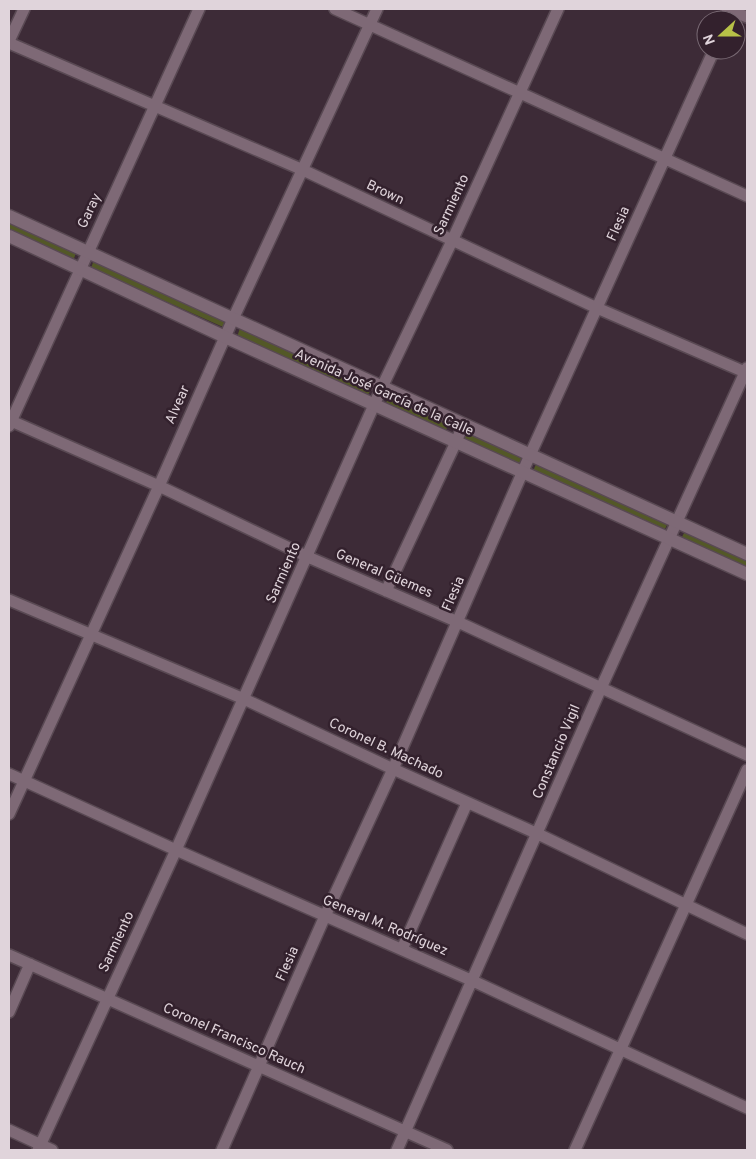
<svg xmlns="http://www.w3.org/2000/svg" width="756" height="1159" font-family="Overpass,sans-serif">
  <style>
    .green { fill: #535827 }
    .lines { fill: none; stroke-linecap: round; stroke-linejoin: round }
    .street-casing { stroke: #594953; stroke-width: 14 }
    .secondary-casing { stroke: #594953; stroke-width: 15 }
    .street { stroke: #7e6976; stroke-width: 11 }
    .secondary { stroke: #7e6976; stroke-width: 12 }
    .labels { text-anchor: middle; dominant-baseline: central; stroke-width: 5; stroke-linejoin: round; paint-order: stroke }
    .street-label { font-size: 14px; fill: #e0d4db; stroke: #33212d }
  </style>
  <rect width="100%" height="100%" fill="#3d2b37"/>
  <path class="green" d="M 9,223 L 76,253 L 73,261 L 9,232 Z
    M 94,260 L 226,319 L 223,327 L 91,268 Z
    M 240,328 L 372,387 L 368,395 L 237,337 Z
    M 389,395 L 450,422 L 446,430 L 386,403 Z
    M 463,429 L 524,456 L 520,464 L 460,437 Z
    M 537,462 L 669,521 L 665,529 L 533,471 Z
    M 685,531 L 747,559 L 747,568 L 681,539 Z"/>
  <g class="lines">
    <defs>
      <path id="street" d="M 335,9 L 747,196
        M 727,9 L 747,17
        M 9,41 L 24,9
        M 9,43 L 303,170 L 597,308 L 747,373
        M 9,420 L 159,486 L 308,557 L 458,622 L 747,755
        M 9,426 L 199,9
        M 386,591 L 456,442 L 463,425
        M 9,600 L 244,699 L 393,769 L 538,834 L 747,934
        M 9,774 L 176,850 L 473,981 L 747,1108
        M 9,814 L 159,486 L 233,319 L 377,9
        M 402,949 L 467,803
        M 9,955 L 447,1150
        M 9,1012 L 30,964
        M 9,1130 L 52,1150
        M 38,1150 L 176,850 L 382,387 L 452,241 L 558,9
        M 222,1150 L 325,916 L 393,769 L 530,455 L 714,50
        M 397,1150 L 601,688 L 747,368
        M 575,1150 L 747,770"/>
      <path id="secondary" d="M 9,216 L 747,554
        M 9,236 L 225,337 L 747,574"/>
    </defs>
    <use href="#street" class="street-casing"/>
    <use href="#secondary" class="secondary-casing"/>
    <use href="#street" class="street"/>
    <use href="#secondary" class="secondary"/>
  </g>
  <g class="labels">
    <g class="street-label">
      <text transform="translate(385 193) rotate(25)">Brown</text>
      <text transform="translate(452 205) rotate(-65)">Sarmiento</text>
      <text transform="translate(90 211) rotate(-65)">Garay</text>
      <text transform="translate(619 224) rotate(-66)">Flesia</text>
      <text transform="translate(384 393) rotate(24)">Avenida José García de la Calle</text>
      <text transform="translate(178 405) rotate(-66)">Alvear</text>
      <text transform="translate(284 573) rotate(-66)">Sarmiento</text>
      <text transform="translate(384 574) rotate(23)">General Güemes</text>
      <text transform="translate(454 594) rotate(-67)">Flesia</text>
      <text transform="translate(386 749) rotate(25)">Coronel B. Machado</text>
      <text transform="translate(557 752) rotate(-67)">Constancio Vigil</text>
      <text transform="translate(385 926) rotate(23)">General M. Rodríguez</text>
      <text transform="translate(117 942) rotate(-65)">Sarmiento</text>
      <text transform="translate(288 964) rotate(-66)">Flesia</text>
      <text transform="translate(234 1039) rotate(24)">Coronel Francisco Rauch</text>
    </g>
  </g>
  <rect width="756" height="1159" fill="none" stroke="#e0d4db" stroke-width="20"/>
  <g transform="translate(721 35) rotate(249)"><circle r="24" fill="#33212d" stroke="#786973"/>
  <path d="M0-4L9 19L0 12L-9 19Z" fill="#b7c147"/>
  <text y="-8" font-size="14" font-weight="bold" text-anchor="middle" fill="#e0d4db">N</text>
  </g>
</svg>
